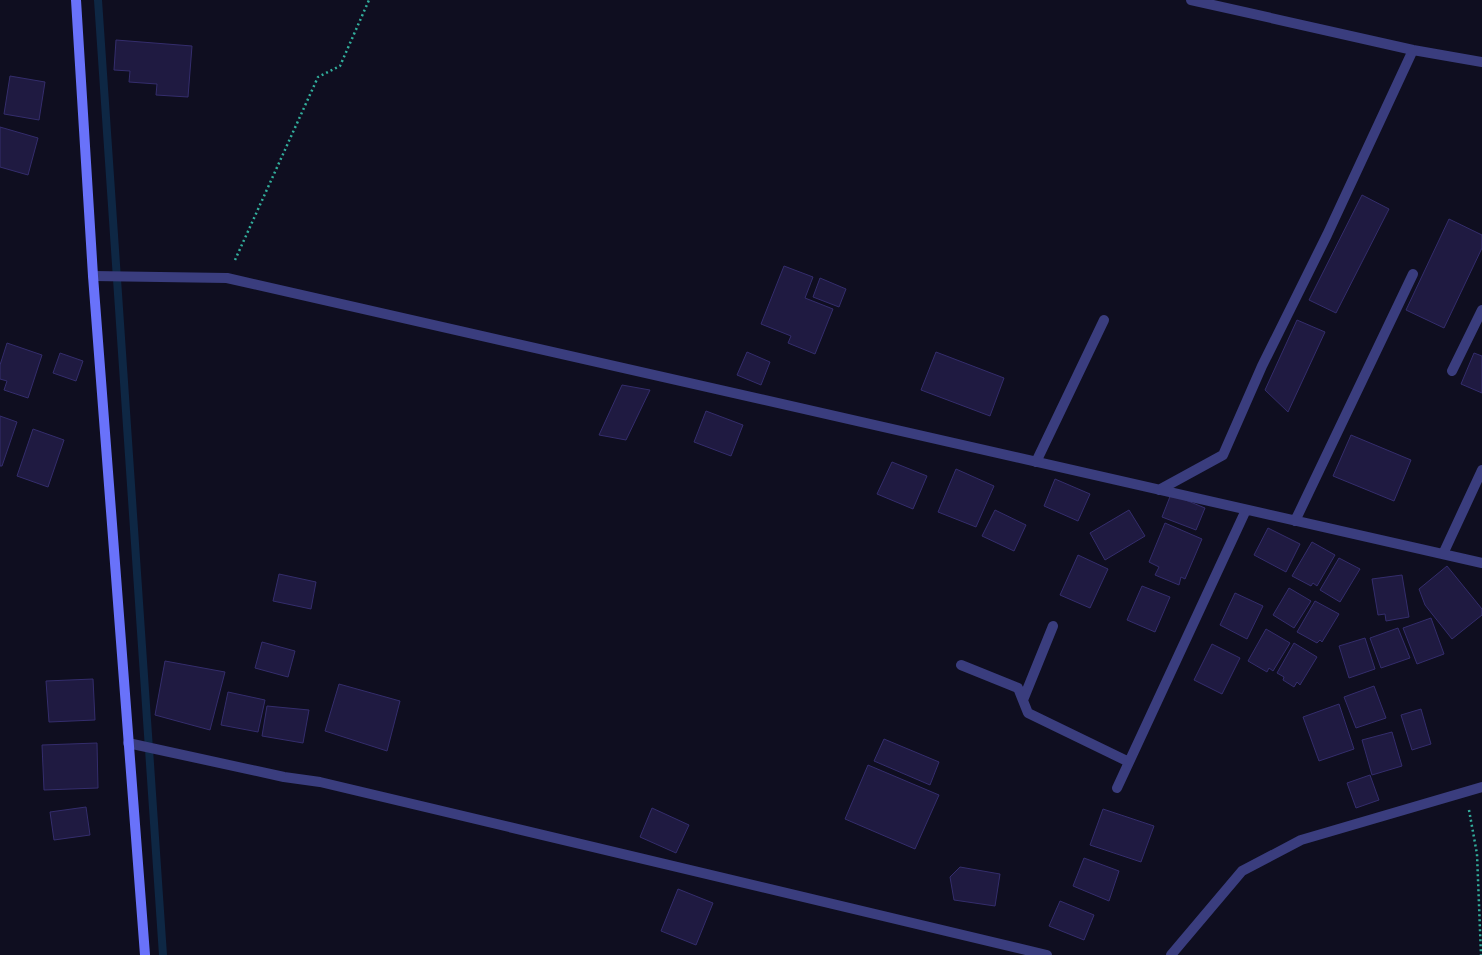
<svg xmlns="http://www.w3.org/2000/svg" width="1482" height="955" font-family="Figtree,sans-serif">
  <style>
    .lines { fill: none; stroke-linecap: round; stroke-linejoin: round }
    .stream { stroke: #0e2744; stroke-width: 8 }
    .building { fill: #1f1a41; stroke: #342d6c }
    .path { stroke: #32ae9c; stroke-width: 2.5; stroke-dasharray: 2 3; stroke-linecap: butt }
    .street { stroke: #3a3d7e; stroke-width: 10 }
    .secondary { stroke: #6972fa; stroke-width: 10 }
  </style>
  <rect width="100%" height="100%" fill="#0f0e20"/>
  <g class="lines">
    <path class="stream" d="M 98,0 L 163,955"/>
  </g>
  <path class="building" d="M 116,40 L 192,46 L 188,97 L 156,95 L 157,84 L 129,82 L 130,71 L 114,70 Z
    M 10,76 L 45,82 L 39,120 L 4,114 Z
    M 0,127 L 38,138 L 28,175 L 0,167 Z
    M 1362,195 L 1389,209 L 1336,313 L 1309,300 Z
    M 1449,219 L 1482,235 L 1482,248 L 1444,328 L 1406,310 Z
    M 784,266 L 813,277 L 805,298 L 833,309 L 815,354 L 788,343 L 791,336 L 761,324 Z
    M 820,278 L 846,289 L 839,307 L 813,297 Z
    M 1297,320 L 1325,332 L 1288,412 L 1265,390 Z
    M 7,343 L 42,355 L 28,398 L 4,390 L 7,381 L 0,379 L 0,365 Z
    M 747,352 L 770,362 L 761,385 L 737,375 Z
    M 936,352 L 1004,378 L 990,416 L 921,390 Z
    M 60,353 L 83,361 L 76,381 L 53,373 Z
    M 1474,353 L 1482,356 L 1482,393 L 1461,384 Z
    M 622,385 L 650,390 L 626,440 L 599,435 Z
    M 706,411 L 743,425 L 731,456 L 694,442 Z
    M 0,416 L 17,422 L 2,466 L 0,466 Z
    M 33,429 L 64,440 L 48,487 L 17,476 Z
    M 1351,435 L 1411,460 L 1394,501 L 1333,476 Z
    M 892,462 L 927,476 L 913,509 L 877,494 Z
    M 956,469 L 994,486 L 976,527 L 938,512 Z
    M 1055,479 L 1090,494 L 1078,521 L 1044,506 Z
    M 1171,494 L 1205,508 L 1196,530 L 1162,517 Z
    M 995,510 L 1026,525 L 1014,551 L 982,536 Z
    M 1129,510 L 1145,536 L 1105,560 L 1090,533 Z
    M 1165,523 L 1202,539 L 1185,579 L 1181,577 L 1179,585 L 1155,575 L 1159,567 L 1149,562 Z
    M 1268,528 L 1300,544 L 1286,572 L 1254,555 Z
    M 1312,542 L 1335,555 L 1317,586 L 1313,583 L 1311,586 L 1292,576 Z
    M 1078,555 L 1108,569 L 1090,608 L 1060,595 Z
    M 1339,558 L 1360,569 L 1340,602 L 1320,590 Z
    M 1447,566 L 1482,609 L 1482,615 L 1452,639 L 1425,605 L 1419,589 Z
    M 279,574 L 316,582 L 311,609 L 273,601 Z
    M 1402,575 L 1409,617 L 1386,621 L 1385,614 L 1378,615 L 1372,579 Z
    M 1142,586 L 1170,597 L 1155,632 L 1127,620 Z
    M 1289,588 L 1311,601 L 1294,628 L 1273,615 Z
    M 1235,593 L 1263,606 L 1247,639 L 1220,625 Z
    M 1315,601 L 1339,614 L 1322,642 L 1320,640 L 1317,643 L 1297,632 Z
    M 1431,618 L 1444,654 L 1417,664 L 1403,628 Z
    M 1398,628 L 1410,658 L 1381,668 L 1370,638 Z
    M 1266,629 L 1290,643 L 1273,671 L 1269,668 L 1267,672 L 1248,661 Z
    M 1365,638 L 1375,669 L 1349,678 L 1339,646 Z
    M 262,642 L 295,651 L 288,677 L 255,668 Z
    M 1294,643 L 1317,657 L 1300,685 L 1297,682 L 1294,687 L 1283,680 L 1284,677 L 1277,673 Z
    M 1212,644 L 1240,658 L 1222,694 L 1194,680 Z
    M 165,661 L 225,672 L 210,730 L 155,715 Z
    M 93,679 L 95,720 L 49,722 L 46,681 Z
    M 339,684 L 400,701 L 387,751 L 325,731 Z
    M 1374,686 L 1386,718 L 1356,728 L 1344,697 Z
    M 228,692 L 265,700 L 258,732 L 221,725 Z
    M 1339,704 L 1354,749 L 1319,761 L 1303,717 Z
    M 267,706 L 309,710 L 303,743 L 262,736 Z
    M 1421,709 L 1431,744 L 1412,750 L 1401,715 Z
    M 1392,732 L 1402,766 L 1372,775 L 1362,740 Z
    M 884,739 L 939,762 L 930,785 L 874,761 Z
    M 97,743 L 98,788 L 44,790 L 42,745 Z
    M 868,765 L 939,795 L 915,849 L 845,819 Z
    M 1370,775 L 1379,800 L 1356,808 L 1347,783 Z
    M 86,807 L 90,835 L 54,840 L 50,812 Z
    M 652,808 L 689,825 L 676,853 L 640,837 Z
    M 1103,809 L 1154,826 L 1141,862 L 1090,845 Z
    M 1084,858 L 1119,871 L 1109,901 L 1073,886 Z
    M 960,867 L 1000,874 L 995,906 L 954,900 L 950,877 Z
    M 678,889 L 713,903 L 696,945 L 661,931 Z
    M 1060,901 L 1094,915 L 1084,940 L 1049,926 Z"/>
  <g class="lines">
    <path class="path" d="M 235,260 L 318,77 L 340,66 L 369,0
      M 1469,810 L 1477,854 L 1481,955"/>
    <path class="street" d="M 1191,0 L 1413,50 L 1482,62
      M 93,276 L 227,278 L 1482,563
      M 1452,371 L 1482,310
      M 1036,462 L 1104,320
      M 1159,490 L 1223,455 L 1262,366 L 1327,235 L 1413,50
      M 1295,521 L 1413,274
      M 1443,554 L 1482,470
      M 961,665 L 1018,688 L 1028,713 L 1129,762
      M 1023,700 L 1053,626
      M 128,743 L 284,777 L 320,782 L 1047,955
      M 1117,788 L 1246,510
      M 1171,955 L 1242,871 L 1301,840 L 1482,787"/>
    <path class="secondary" d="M 76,0 L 93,276 L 145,955"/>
  </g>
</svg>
